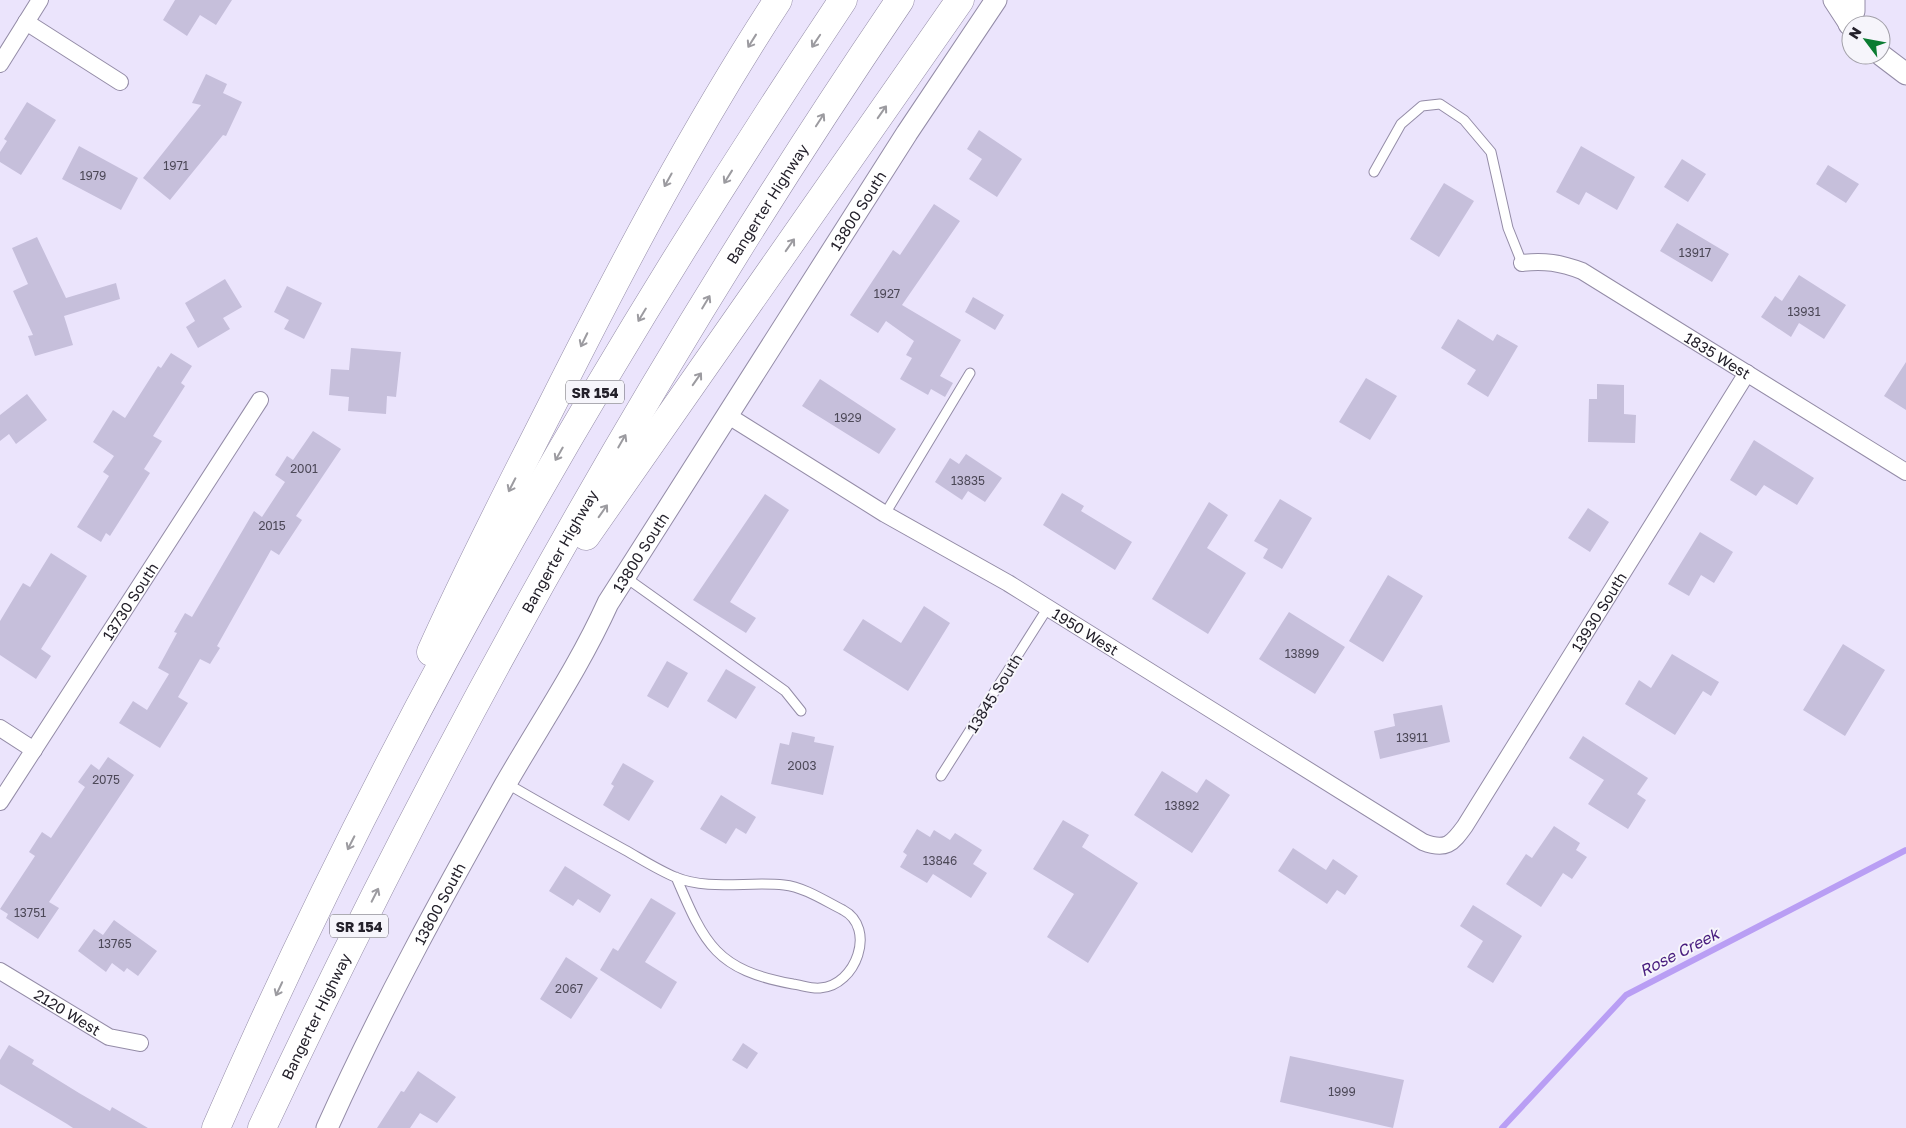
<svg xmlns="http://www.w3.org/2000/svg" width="1906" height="1128" font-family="'Golos Text',sans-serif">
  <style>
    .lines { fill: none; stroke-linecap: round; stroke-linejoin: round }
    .stream { stroke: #b99ef4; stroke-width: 6 }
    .building { fill: #c6bfdb }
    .service-casing { stroke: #948ca7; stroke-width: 11 }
    .minor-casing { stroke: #948ca7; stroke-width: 18 }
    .tertiary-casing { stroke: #948ca7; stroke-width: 23 }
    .motorway-casing { stroke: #948ca7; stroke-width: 29 }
    .service { stroke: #fff; stroke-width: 9 }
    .minor { stroke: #fff; stroke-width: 16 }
    .tertiary { stroke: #fff; stroke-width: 21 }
    .motorway { stroke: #fff; stroke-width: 28 }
    .oneway { stroke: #9c9ba0 }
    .labels { text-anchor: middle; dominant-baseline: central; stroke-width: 4; stroke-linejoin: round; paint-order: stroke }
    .number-label { font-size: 12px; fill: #4c4857 }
    .shield { fill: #f6f5fb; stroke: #636169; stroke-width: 1 }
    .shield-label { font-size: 14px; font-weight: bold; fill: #24212b }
    .street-label { font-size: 15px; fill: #24212b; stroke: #f6f5fb }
    .water-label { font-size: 16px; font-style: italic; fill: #481c7e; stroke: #f6f5fb }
  </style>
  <rect width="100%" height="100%" fill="#ebe4fc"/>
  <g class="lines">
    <path class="stream" d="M 1502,1128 L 1626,995 L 1906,850"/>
  </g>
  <path class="building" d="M 175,0 L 232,0 L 216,25 L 200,15 L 187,36 L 163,20 Z
    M 206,74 L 227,84 L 223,93 L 242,102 L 226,136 L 223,135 L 170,200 L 143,178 L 201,105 L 192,103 Z
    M 27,102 L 56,120 L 21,175 L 0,162 L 0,152 L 7,141 L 4,139 Z
    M 979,130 L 1022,159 L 997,197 L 969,179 L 982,159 L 967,149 Z
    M 79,146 L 138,178 L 121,210 L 62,179 Z
    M 1581,146 L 1635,177 L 1617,210 L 1586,192 L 1579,205 L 1556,192 Z
    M 1682,159 L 1706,174 L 1688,202 L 1664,187 Z
    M 1828,165 L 1859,184 L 1846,203 L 1816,184 Z
    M 1444,183 L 1474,201 L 1439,257 L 1410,239 Z
    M 934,204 L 960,221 L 902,305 L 961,340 L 940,376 L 953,383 L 945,397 L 931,389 L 928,395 L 900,379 L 912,358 L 906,355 L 914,341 L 886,321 L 878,333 L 850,315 L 893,250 L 900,255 Z
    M 1677,223 L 1729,254 L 1712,282 L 1660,251 Z
    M 37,237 L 66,298 L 116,283 L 120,299 L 64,316 L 73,345 L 35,356 L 28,336 L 33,335 L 13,291 L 28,284 L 12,248 Z
    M 1799,275 L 1846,305 L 1824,339 L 1799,323 L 1791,337 L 1761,317 L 1775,296 L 1782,301 Z
    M 225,279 L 242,307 L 223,318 L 230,329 L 198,348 L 186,327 L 195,321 L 185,303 Z
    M 287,286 L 322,303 L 304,339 L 284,329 L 289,320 L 274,312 Z
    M 973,297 L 1004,315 L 995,330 L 965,312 Z
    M 1458,319 L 1493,341 L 1497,334 L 1518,346 L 1488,397 L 1467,384 L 1476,370 L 1441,348 Z
    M 351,348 L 401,352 L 396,397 L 387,396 L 386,414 L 348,411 L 349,397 L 329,395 L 331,369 L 349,370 Z
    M 171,353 L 192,366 L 181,383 L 185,386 L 153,436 L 162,441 L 144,469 L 150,473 L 110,536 L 106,533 L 101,542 L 77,527 L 109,476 L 103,472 L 114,456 L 93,442 L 113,410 L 125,418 L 158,366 L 161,368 Z
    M 1906,362 L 1906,410 L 1884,396 Z
    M 1366,378 L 1397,396 L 1370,440 L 1339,422 Z
    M 820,379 L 896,429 L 879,454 L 802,406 Z
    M 1597,384 L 1624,385 L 1624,414 L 1636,415 L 1635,443 L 1588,442 L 1589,399 L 1597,399 Z
    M 27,394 L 47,420 L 16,444 L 9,434 L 0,441 L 0,415 Z
    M 313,431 L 341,449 L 296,516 L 302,520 L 279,555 L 271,550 L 217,646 L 220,648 L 210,664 L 200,659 L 178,697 L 188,703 L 160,748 L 119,723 L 133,701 L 147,710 L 169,674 L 158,668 L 177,633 L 174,632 L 185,613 L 192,617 L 254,511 L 262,517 L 285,482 L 275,475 L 287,456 L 293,460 Z
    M 1754,440 L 1814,478 L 1797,505 L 1764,485 L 1756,496 L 1730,480 Z
    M 966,454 L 1002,478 L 985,502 L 968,491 L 962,500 L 935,482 L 950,458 L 959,464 Z
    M 1062,493 L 1084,506 L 1081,511 L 1132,542 L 1115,570 L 1043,525 Z
    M 765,494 L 789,510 L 730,602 L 756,618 L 746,633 L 693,600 Z
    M 1280,499 L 1312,518 L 1282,569 L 1263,558 L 1268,549 L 1254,541 Z
    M 1209,502 L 1228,515 L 1207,548 L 1246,573 L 1208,634 L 1152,599 Z
    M 1588,508 L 1609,522 L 1590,552 L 1568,538 Z
    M 1700,532 L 1733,552 L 1714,583 L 1701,575 L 1689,596 L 1668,584 Z
    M 51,553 L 87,576 L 41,649 L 51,656 L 36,679 L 0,655 L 0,621 L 23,583 L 30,587 Z
    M 1388,575 L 1423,596 L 1383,662 L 1349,641 Z
    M 924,606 L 950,623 L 908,691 L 843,650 L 863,619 L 901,643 Z
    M 1289,612 L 1345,647 L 1315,694 L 1259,659 Z
    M 1843,644 L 1885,670 L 1845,736 L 1803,710 Z
    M 1672,654 L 1719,682 L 1711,696 L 1703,691 L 1675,735 L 1625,704 L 1639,680 L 1651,688 Z
    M 667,661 L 688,673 L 668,708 L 647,696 Z
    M 726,669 L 756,687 L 736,719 L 707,701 Z
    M 1442,705 L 1450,742 L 1380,759 L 1374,731 L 1395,726 L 1393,714 Z
    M 792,732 L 815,737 L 814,742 L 834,746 L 823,795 L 771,784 L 780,743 L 789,745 Z
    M 1583,736 L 1648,778 L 1637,794 L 1646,800 L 1628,829 L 1588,804 L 1604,780 L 1569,758 Z
    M 108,757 L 134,775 L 49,902 L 59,908 L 38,939 L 6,918 L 8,914 L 0,909 L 35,856 L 29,852 L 42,832 L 51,838 L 85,787 L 78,782 L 91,764 L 99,770 Z
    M 623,763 L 654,781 L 629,821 L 603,805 L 614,786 L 611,784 Z
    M 1162,771 L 1197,793 L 1206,779 L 1230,795 L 1192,853 L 1134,815 Z
    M 721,795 L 756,817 L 746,834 L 736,828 L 726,844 L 700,829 Z
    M 1063,820 L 1089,835 L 1082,847 L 1138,883 L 1088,963 L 1047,937 L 1074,894 L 1033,869 Z
    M 1554,826 L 1580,843 L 1576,850 L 1587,857 L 1572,879 L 1563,873 L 1541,907 L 1506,884 L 1526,854 L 1532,858 Z
    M 917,829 L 930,837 L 934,830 L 950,840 L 955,833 L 982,850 L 973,864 L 987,873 L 971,898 L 933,874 L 927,883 L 900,867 L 907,855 L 903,852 Z
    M 1293,848 L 1326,870 L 1333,859 L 1358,876 L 1345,895 L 1337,890 L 1327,904 L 1278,871 Z
    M 565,866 L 611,895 L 600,913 L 578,899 L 573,906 L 549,891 Z
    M 651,898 L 676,913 L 645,962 L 677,982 L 661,1009 L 600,970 L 613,948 L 618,951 Z
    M 1473,905 L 1522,936 L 1493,983 L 1467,967 L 1483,941 L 1460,926 Z
    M 114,920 L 157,951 L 138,976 L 127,968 L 124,972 L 112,963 L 106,972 L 78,951 L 94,929 L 103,935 Z
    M 566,957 L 598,978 L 571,1019 L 540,999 Z
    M 743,1043 L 758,1053 L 747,1069 L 732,1060 Z
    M 9,1045 L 34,1060 L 32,1064 L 79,1093 L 110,1111 L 112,1107 L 148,1128 L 73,1128 L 67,1124 L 0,1084 L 0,1060 Z
    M 1290,1056 L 1404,1080 L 1393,1128 L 1280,1102 Z
    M 418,1071 L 456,1097 L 437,1123 L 420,1113 L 410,1128 L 377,1128 L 401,1091 L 404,1092 Z"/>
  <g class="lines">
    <defs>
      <path id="service" d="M 1374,172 L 1401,124 L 1422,106 L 1440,104 L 1464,120 L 1491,152 L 1508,228 L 1522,263
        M 885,514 L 970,373
        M 625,577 L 785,691 L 801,711
        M 941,776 L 1047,609
        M 506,783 C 545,806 585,828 625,850 C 641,859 658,870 675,877 C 709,891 748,881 784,885 C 804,887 825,901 843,910 C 877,928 856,986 820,988 C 812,989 801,985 793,984 C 716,970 705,945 676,877"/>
      <g id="minor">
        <path d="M 26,22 L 120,82"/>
        <path d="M 0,64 L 40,0"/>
        <path id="s1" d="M 1522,263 C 1544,260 1561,263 1582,271 L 1906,472"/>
        <path id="s2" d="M 727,415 L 885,514 L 1008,583 L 1423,842 C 1446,851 1452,844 1465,826 L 1747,373"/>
        <path d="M 0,728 L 34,750"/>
        <path id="s3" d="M 0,802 L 260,400"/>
        <path id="s4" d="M 0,971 L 109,1037 L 140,1043"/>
      </g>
      <g id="tertiary">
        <path d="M 1834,0 L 1851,26"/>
        <path d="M 1849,24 L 1854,11 L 1854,0"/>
        <path d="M 1881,55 L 1906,74"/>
        <path id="s5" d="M 327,1128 C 380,1010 442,897 505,785 C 540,724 579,667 608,603 L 907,133 L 996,0"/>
      </g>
      <g id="motorway">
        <path d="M 586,536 L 960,0"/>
        <path d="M 431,652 C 469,567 512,484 554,401 C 623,264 694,129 778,0"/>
        <path d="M 216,1128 C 388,733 604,358 843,0"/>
        <path id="s6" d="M 262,1128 C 446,736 657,358 900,0"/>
      </g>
    </defs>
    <use href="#service" class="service-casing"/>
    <use href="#minor" class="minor-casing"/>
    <use href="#tertiary" class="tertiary-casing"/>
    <use href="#motorway" class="motorway-casing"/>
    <use href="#service" class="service"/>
    <use href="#minor" class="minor"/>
    <use href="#tertiary" class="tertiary"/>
    <use href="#motorway" class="motorway"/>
  </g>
  <defs><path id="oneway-shaft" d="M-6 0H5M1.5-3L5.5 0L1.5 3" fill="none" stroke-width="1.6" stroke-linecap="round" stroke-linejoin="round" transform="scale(1.25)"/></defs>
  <g class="oneway">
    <use href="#oneway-shaft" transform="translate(752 41) rotate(122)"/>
    <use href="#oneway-shaft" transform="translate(816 41) rotate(124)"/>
    <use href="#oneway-shaft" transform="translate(882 112) rotate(-55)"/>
    <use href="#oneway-shaft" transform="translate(820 120) rotate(-57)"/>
    <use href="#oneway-shaft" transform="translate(728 177) rotate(122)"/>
    <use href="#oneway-shaft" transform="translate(668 180) rotate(119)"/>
    <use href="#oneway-shaft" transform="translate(790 245) rotate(-55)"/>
    <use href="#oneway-shaft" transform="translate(706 302) rotate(-59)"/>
    <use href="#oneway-shaft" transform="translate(642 315) rotate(121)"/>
    <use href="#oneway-shaft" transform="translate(584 340) rotate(116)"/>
    <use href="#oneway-shaft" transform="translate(697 379) rotate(-55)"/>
    <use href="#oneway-shaft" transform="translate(622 441) rotate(-60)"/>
    <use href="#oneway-shaft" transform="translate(559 454) rotate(120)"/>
    <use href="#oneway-shaft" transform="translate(512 485) rotate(117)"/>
    <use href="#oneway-shaft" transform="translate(603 511) rotate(-55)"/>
    <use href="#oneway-shaft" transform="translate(351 843) rotate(117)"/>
    <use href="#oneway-shaft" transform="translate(375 895) rotate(-63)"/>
    <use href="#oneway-shaft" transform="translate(279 989) rotate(115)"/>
  </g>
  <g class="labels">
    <g class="number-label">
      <text x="176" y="165">1971</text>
      <text x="93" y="175">1979</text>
      <text x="1695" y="252">13917</text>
      <text x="887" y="293">1927</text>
      <text x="1804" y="311">13931</text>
      <text x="848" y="417">1929</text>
      <text x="304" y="468">2001</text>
      <text x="968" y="480">13835</text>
      <text x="272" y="525">2015</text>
      <text x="1302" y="653">13899</text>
      <text x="1412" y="737">13911</text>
      <text x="802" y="765">2003</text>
      <text x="106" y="779">2075</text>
      <text x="1182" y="805">13892</text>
      <text x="940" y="860">13846</text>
      <text x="30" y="912">13751</text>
      <text x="115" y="943">13765</text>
      <text x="569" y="988">2067</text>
      <text x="1342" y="1091">1999</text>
    </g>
    <g class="shield">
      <rect x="566" y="380.5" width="58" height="23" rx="4"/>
      <rect x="330" y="914.5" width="58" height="23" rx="4"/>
    </g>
    <g class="shield-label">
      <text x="595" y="392">SR 154</text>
      <text x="359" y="926">SR 154</text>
    </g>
    <g class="street-label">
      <text stroke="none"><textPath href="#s6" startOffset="1054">Bangerter Highway</textPath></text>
      <text stroke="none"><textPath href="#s5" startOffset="1061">13800 South</textPath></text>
      <text stroke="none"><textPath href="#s1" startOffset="221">1835 West</textPath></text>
      <text stroke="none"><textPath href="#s6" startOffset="649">Bangerter Highway</textPath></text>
      <text stroke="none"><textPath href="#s5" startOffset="656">13800 South</textPath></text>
      <text stroke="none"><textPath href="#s3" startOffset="239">13730 South</textPath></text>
      <text stroke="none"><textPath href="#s2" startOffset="1120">13930 South</textPath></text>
      <text stroke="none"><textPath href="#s2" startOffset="419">1950 West</textPath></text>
      <text transform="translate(994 693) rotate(-58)">13845 South</text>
      <text stroke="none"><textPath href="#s5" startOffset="251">13800 South</textPath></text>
      <text stroke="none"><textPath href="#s4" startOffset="79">2120 West</textPath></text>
      <text stroke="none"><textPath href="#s6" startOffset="124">Bangerter Highway</textPath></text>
    </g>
    <g class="water-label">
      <text transform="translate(1679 952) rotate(-27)">Rose Creek</text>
    </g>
  </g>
  <g transform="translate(1866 40) rotate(302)"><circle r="24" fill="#f6f5fb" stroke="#a2a0a8"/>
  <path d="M0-4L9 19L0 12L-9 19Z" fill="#0b7c32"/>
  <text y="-8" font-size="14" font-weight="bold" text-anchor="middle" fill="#24212b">N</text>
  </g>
</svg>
